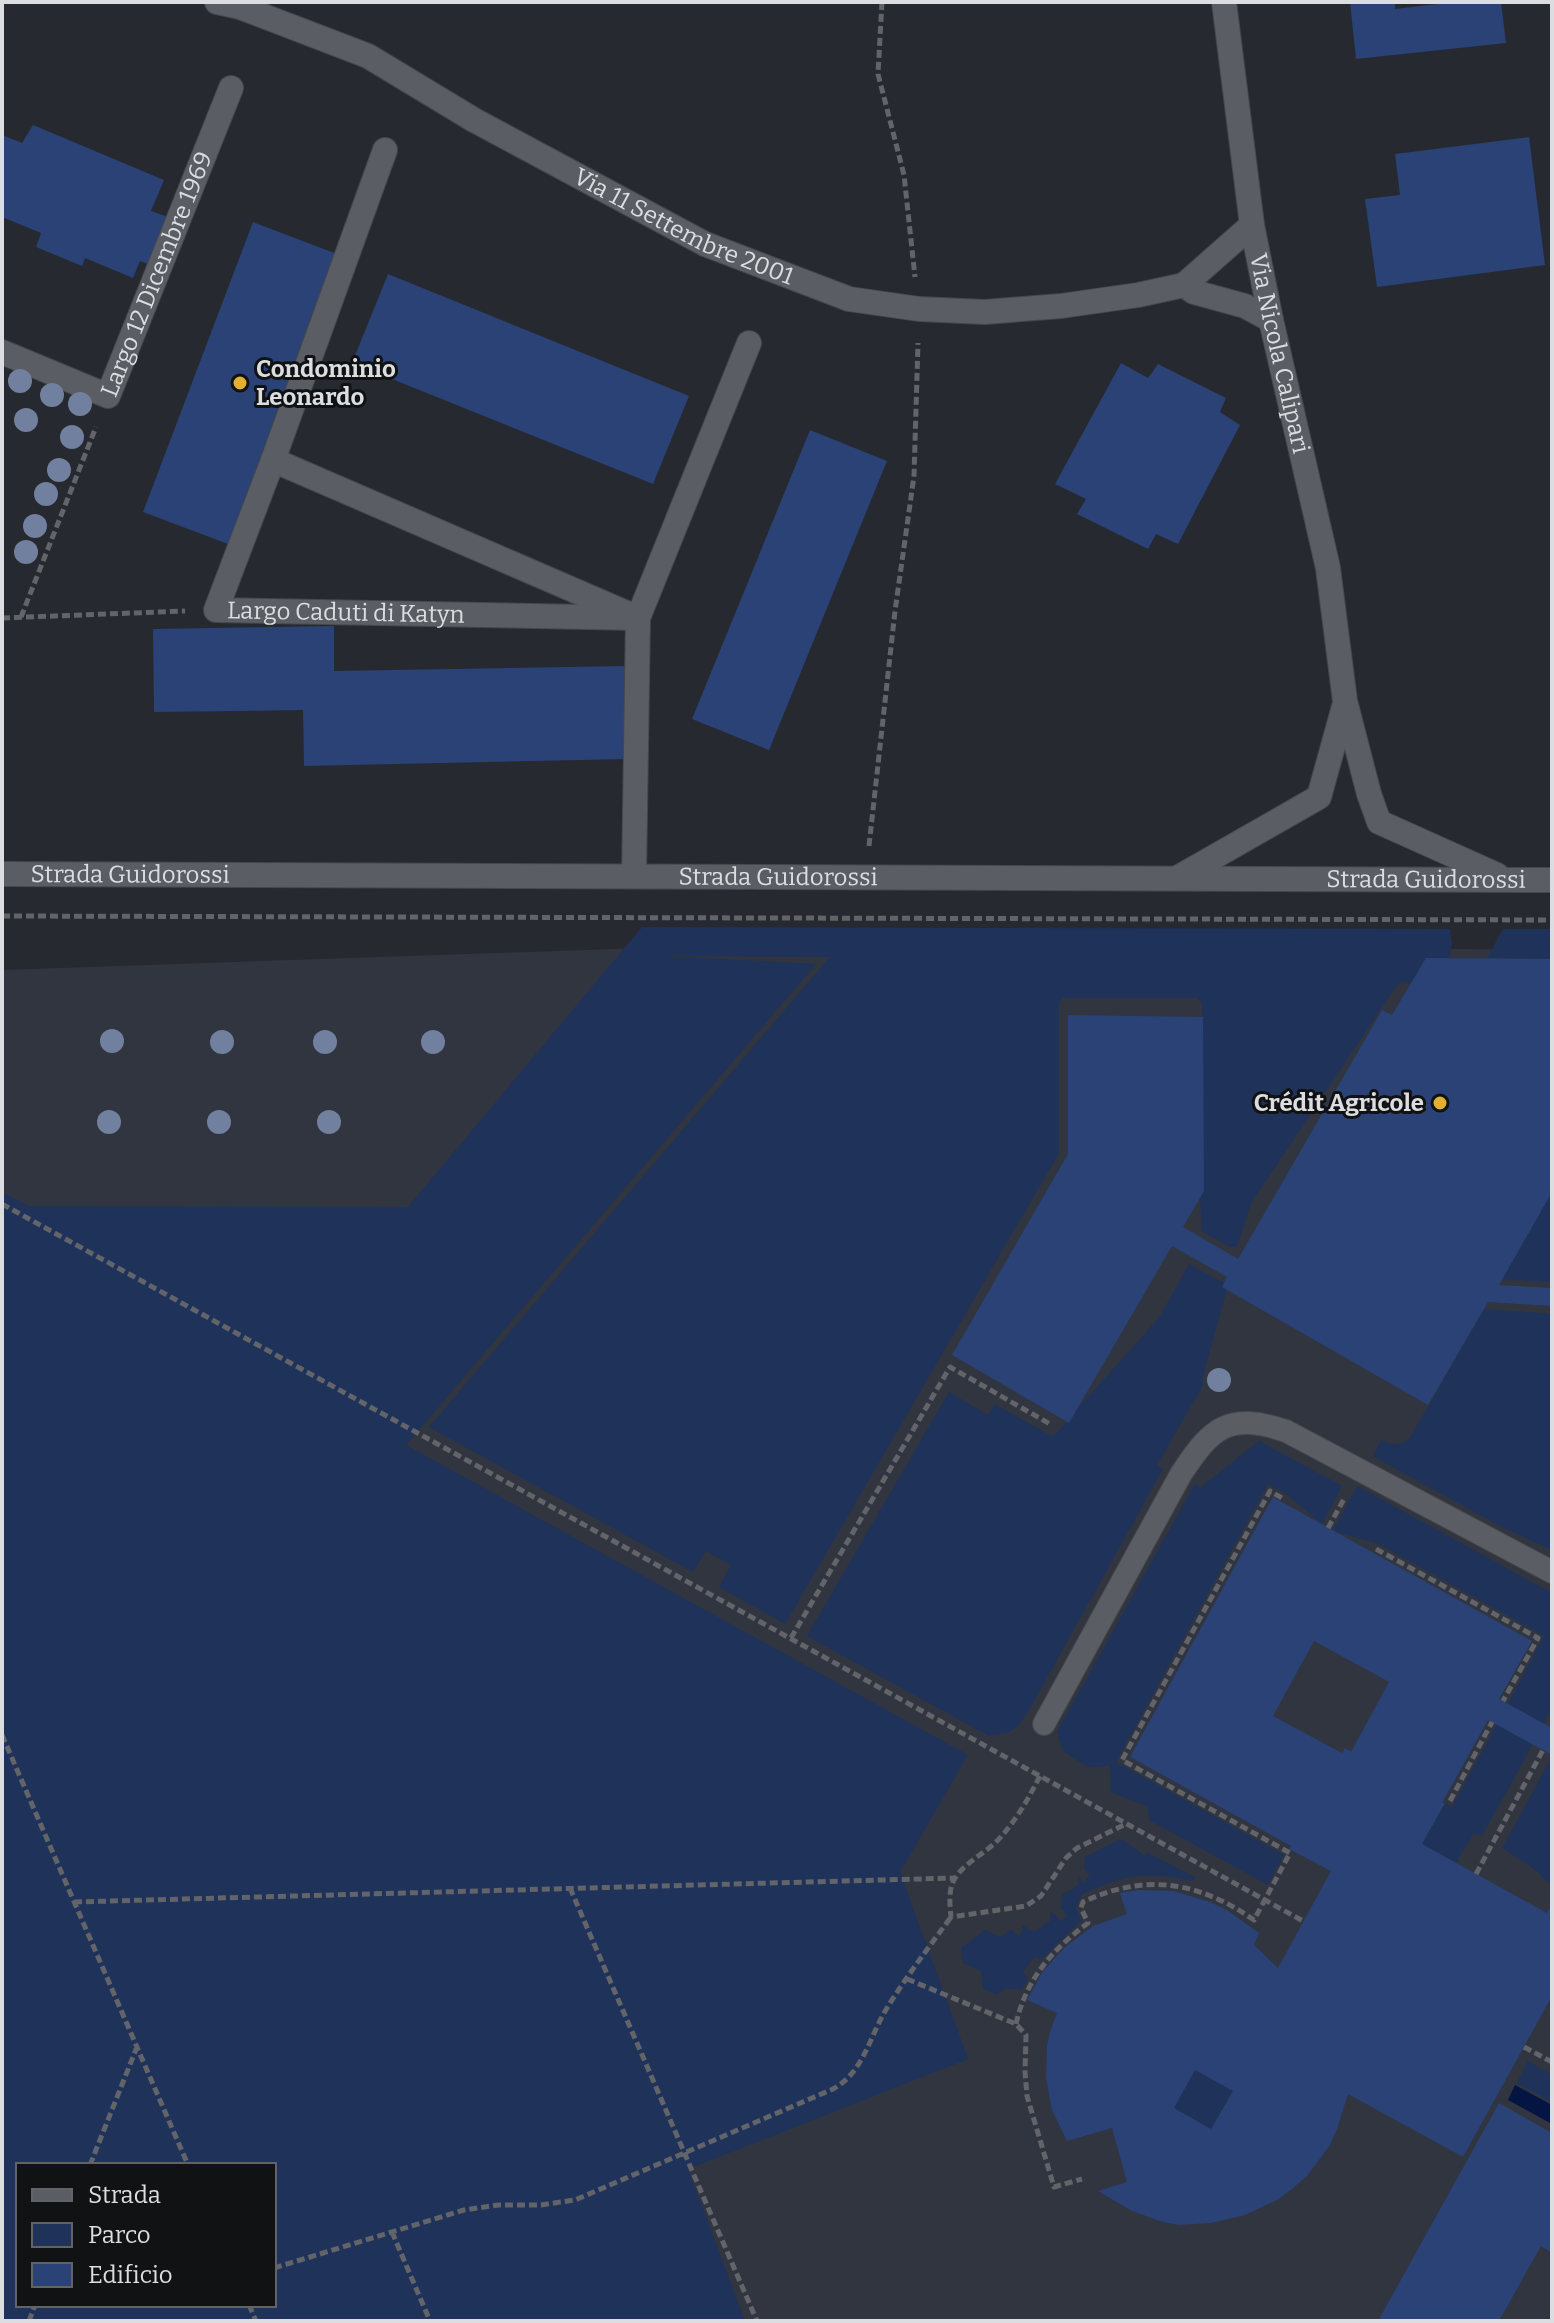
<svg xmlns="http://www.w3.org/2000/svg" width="1554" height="2323" font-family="Bitter,serif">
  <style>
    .built { fill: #303540; fill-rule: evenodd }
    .green { fill: #1f325a; fill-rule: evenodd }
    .water { fill: #041544 }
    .building { fill: #2a4275; fill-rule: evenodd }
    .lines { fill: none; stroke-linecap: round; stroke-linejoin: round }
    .service-casing { stroke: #44474b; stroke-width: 24 }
    .pedestrian-casing { stroke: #44474b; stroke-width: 26 }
    .minor-casing { stroke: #44474b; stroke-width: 26 }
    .path { stroke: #626469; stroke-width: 5; stroke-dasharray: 8 4; stroke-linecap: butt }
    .service { stroke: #5a5e64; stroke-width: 22 }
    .pedestrian { stroke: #5a5e64; stroke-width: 24 }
    .minor { stroke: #5a5e64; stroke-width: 24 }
    .tree { fill: #71809e }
    .poi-dot { fill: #e2ae34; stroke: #101214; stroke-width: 3 }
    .labels { text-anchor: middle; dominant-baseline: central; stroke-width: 6; stroke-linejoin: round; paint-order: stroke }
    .street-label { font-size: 24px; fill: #dbdde0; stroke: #101214 }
    .poi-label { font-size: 24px; font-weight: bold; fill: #dbdde0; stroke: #101214; text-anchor: start }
  </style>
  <rect width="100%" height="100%" fill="#26292f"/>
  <path class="built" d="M 818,942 L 1552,950 L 1552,2321 L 2,2321 L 2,970 ZM 18,2165 L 274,2165 L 274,2305 L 18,2305 Z"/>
  <path class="green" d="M 642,927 L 1450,929 L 1452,944 L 1449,958 L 1426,958 L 1410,984 L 1402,982 L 1397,985 L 1251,1203 L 1238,1244 L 1235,1247 L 1230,1247 L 1202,1231 L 1200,1197 L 1204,1191 L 1202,1003 L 1197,998 L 1063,998 L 1059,1002 L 1059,1153 L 785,1624 L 719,1587 L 731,1565 L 706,1551 L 693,1572 L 429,1427 L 830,957 L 660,956 L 816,964 L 406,1445 L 968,1755 L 900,1872 L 968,2059 L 688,2169 L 745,2321 L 2,2321 L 2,1192 L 28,1206 L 408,1207 ZM 18,2165 L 274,2165 L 274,2305 L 18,2305 Z
    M 1503,929 L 1552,929 L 1552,959 L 1487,958 Z
    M 1552,1192 L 1552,1282 L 1502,1279 Z
    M 1189,1264 L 1224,1283 L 1222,1287 L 1227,1289 L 1202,1379 L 1203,1385 L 1157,1465 L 1163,1469 L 1028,1712 C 1023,1719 1017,1729 1009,1732 C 1002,1735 996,1733 989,1736 L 807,1636 L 949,1392 L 988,1415 L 995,1404 L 1049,1435 L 1054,1435 L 1067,1422 L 1069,1423 L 1078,1408 L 1159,1318 Z
    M 1484,1309 L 1552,1314 L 1552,1550 L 1500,1526 L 1373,1456 L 1381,1440 C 1392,1444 1400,1447 1410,1438 Z
    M 1259,1441 L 1342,1486 L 1322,1524 L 1286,1494 L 1268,1484 L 1116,1762 L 1284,1855 L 1268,1885 L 1149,1820 L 1148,1807 L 1111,1792 L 1110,1766 L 1088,1767 L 1063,1751 L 1057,1732 L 1195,1484 L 1201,1487 Z
    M 1357,1486 L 1552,1593 L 1552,1708 L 1544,1724 L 1508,1704 L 1544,1636 L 1379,1544 L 1333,1531 Z
    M 1497,1724 L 1533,1744 L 1482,1836 L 1474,1833 L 1456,1863 L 1422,1844 L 1445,1803 L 1452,1807 Z
    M 1552,1757 L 1552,1886 L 1533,1868 L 1502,1848 Z
    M 1121,1839 L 1144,1855 L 1148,1853 L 1195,1877 L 1193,1881 C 1146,1871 1126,1874 1082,1894 L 1076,1908 L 1082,1920 L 1041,1960 L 1034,1957 L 1023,1972 L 1028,1979 L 1022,1990 L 1006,1988 L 997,1995 L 983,1989 L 981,1971 L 963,1963 L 961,1948 L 985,1930 L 1000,1937 L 1011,1930 L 1020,1937 L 1023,1926 L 1034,1932 L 1050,1921 L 1050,1913 L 1052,1912 L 1061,1921 L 1067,1915 L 1061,1909 L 1062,1895 L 1078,1886 L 1078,1876 L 1083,1883 L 1090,1875 L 1084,1869 L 1085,1857 Z
    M 1528,2061 L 1552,2075 L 1552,2102 L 1517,2083 Z
    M 1195,2070 L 1233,2091 L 1211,2129 L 1174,2108 Z"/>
  <path class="water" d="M 1515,2085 L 1552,2105 L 1552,2124 L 1508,2100 Z"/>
  <path class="building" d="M 1350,2 L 1395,2 L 1395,9 L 1454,2 L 1501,2 L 1506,43 L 1356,59 Z
    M 33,125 L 164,180 L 151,211 L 168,217 L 148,264 L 140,261 L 133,278 L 85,258 L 82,266 L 36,247 L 41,233 L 2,217 L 2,135 L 22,143 Z
    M 1529,137 L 1545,265 L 1377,287 L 1365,199 L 1400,195 L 1395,154 Z
    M 253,222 L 337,254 L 228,544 L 143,512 Z
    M 388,274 L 689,396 L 653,484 L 352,363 Z
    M 1121,363 L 1148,378 L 1158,364 L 1226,398 L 1220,412 L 1240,425 L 1178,544 L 1156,534 L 1148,549 L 1077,514 L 1086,499 L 1055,484 Z
    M 810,430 L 887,461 L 769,750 L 692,719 Z
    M 334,626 L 334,671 L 626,666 L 628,759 L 304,766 L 303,710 L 154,712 L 153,629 Z
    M 1426,958 L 1552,959 L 1552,1192 L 1499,1285 L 1552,1288 L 1552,1306 L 1488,1302 L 1428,1405 L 1222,1287 L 1227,1277 L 1172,1246 L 1069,1423 L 952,1355 L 1068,1154 L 1068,1015 L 1203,1017 L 1204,1191 L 1183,1227 L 1238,1259 L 1382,1010 L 1392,1015 Z
    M 1273,1497 L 1532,1641 L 1499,1699 L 1552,1728 L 1552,1755 L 1488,1720 L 1442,1803 L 1445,1803 L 1422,1844 L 1547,1913 L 1552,1904 L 1552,1996 L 1463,2157 L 1348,2094 L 1337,2129 L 1330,2145 L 1307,2176 L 1293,2188 L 1279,2199 L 1245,2215 L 1211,2223 L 1179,2225 L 1163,2222 L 1132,2211 L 1098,2191 L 1127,2182 L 1112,2128 L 1067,2141 L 1052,2110 L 1046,2077 L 1047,2045 L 1051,2029 L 1057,2013 L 1027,2000 L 1043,1971 L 1065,1947 L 1093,1926 L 1127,1914 L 1120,1893 L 1137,1890 L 1174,1891 L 1210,1902 L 1227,1910 L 1259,1933 L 1254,1945 L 1278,1968 L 1331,1871 L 1289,1849 L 1291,1846 L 1130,1757 ZM 1314,1641 L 1389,1682 L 1351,1752 L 1345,1748 L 1342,1753 L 1273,1716 ZM 1195,2070 L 1233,2091 L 1211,2129 L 1174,2108 Z
    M 1499,2103 L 1552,2133 L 1552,2253 L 1541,2246 L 1499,2321 L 1378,2321 Z"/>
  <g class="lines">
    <defs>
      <path id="service" d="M 1044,1724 L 1181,1474 C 1212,1427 1228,1412 1286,1431 L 1552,1572"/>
      <g id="pedestrian">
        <path id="s1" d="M 385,150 L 273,460 L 216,610 L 638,618 L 749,343"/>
        <path id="s2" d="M 2,352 L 108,396 L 231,88"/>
        <path d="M 273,460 L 638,618 L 634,876"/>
      </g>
      <g id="minor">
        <path id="s3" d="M 217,2 L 240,7 L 368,56 L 474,120 L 705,244 L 849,299 L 919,309 L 985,312 L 1061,306 L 1138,295 L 1184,285 L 1252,225"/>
        <path id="s4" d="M 1224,2 L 1252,225 L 1271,320 L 1328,568 L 1345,701 L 1369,794 L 1379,822 L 1497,875"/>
        <path d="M 1184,285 L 1194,292 L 1245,306 L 1271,320"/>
        <path id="s5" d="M 2,874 L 1552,880"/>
        <path d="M 1179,877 L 1319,797 L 1345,703"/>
      </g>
    </defs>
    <use href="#service" class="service-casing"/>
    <use href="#pedestrian" class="pedestrian-casing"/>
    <use href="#minor" class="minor-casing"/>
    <path class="path" d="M 882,2 L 878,74 L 904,175 L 915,277
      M 21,617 L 96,427
      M 2,618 L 185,611
      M 869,846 L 895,611 L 914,476 L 918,343
      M 2,916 L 1552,920
      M 2,1204 L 1303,1921
      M 1328,1528 L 1344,1499
      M 1376,1549 L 1538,1638 L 1503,1701
      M 791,1638 L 950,1367 L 1050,1424
      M 2,1735 L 188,2165
      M 1040,1776 C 1027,1801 1015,1823 995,1843 C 982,1855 963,1864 954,1880 C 948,1891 950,1905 951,1917 L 1026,1906 L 1041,1896 L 1066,1858 L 1077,1848 L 1126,1824
      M 1450,1801 L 1492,1722
      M 1476,1874 L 1543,1750
      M 570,1888 L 757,2321
      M 74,1902 L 955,1878
      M 907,1979 L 1016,2024 L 1026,2035 L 1025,2072 L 1027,2096 L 1054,2187 L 1082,2179
      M 1016,2024 C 1026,1979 1052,1950 1088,1923 L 1081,1908 L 1083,1902 C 1145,1873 1198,1881 1254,1920 L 1290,1853 L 1122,1760 L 1270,1491 L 1282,1498
      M 1524,2047 L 1552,2062
      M 90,2165 L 137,2047
      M 392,2232 L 430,2321
      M 274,2268 L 464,2210 L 498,2205 L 541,2205 L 575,2200 L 833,2089 C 864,2072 869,2037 887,2008 C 906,1977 929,1947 951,1917
      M 249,2305 L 256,2321
      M 29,2321 L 35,2305"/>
    <use href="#service" class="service"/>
    <use href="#pedestrian" class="pedestrian"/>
    <use href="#minor" class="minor"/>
  </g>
  <g class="tree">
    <circle cx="20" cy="381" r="12"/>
    <circle cx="52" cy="395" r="12"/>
    <circle cx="80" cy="404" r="12"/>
    <circle cx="26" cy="420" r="12"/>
    <circle cx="72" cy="437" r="12"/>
    <circle cx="59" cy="470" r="12"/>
    <circle cx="46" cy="494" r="12"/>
    <circle cx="35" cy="526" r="12"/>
    <circle cx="26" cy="552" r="12"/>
    <circle cx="112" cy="1041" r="12"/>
    <circle cx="222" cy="1042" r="12"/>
    <circle cx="325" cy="1042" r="12"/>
    <circle cx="433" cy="1042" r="12"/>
    <circle cx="109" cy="1122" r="12"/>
    <circle cx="219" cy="1122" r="12"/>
    <circle cx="329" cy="1122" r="12"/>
    <circle cx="1219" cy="1380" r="12"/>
  </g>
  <g class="poi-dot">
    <circle cx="240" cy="383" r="8"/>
    <circle cx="1440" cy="1103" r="8"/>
  </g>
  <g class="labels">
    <g class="street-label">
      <text stroke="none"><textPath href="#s3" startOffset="520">Via 11 Settembre 2001</textPath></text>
      <text stroke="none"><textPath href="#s2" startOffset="246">Largo 12 Dicembre 1969</textPath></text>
      <text stroke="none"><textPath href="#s4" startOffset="356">Via Nicola Calipari</textPath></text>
      <text stroke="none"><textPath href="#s1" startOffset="620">Largo Caduti di Katyn</textPath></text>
      <text stroke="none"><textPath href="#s5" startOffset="128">Strada Guidorossi</textPath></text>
      <text stroke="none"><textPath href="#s5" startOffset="776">Strada Guidorossi</textPath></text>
      <text stroke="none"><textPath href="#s5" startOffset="1424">Strada Guidorossi</textPath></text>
    </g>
    <g class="poi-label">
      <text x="256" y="369">Condominio<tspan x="256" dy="28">Leonardo</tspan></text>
      <text x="1424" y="1103" text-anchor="end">Crédit Agricole</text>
    </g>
  </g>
  <rect width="1554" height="2323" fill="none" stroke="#dbdde0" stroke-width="8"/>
  <rect x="16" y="2163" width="260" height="144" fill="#101214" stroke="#616366" stroke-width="2"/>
  <rect x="32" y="2189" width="40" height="12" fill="#5a5e64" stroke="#616366" stroke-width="2"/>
  <text x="88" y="2203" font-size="24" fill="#dbdde0">Strada</text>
  <rect x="32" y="2223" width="40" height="24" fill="#1f325a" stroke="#616366" stroke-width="2"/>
  <text x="88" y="2243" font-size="24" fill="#dbdde0">Parco</text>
  <rect x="32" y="2263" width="40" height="24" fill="#2a4275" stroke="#616366" stroke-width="2"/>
  <text x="88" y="2283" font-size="24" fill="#dbdde0">Edificio</text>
</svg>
